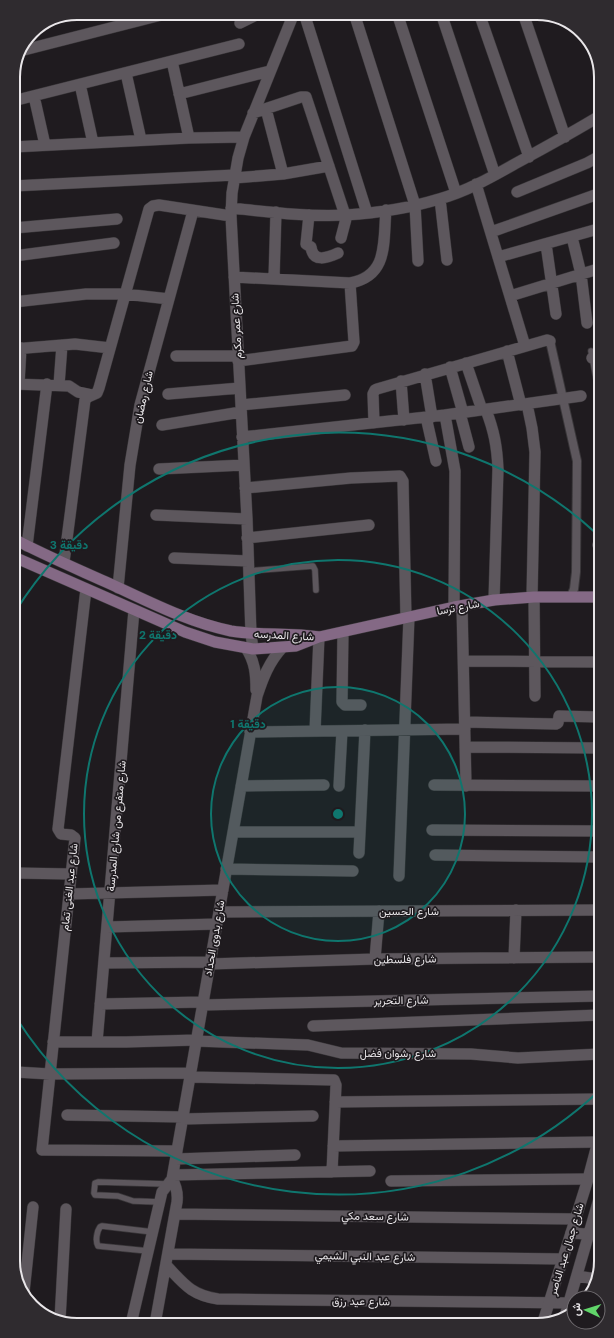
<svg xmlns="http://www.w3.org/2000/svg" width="614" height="1338" font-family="'DM Sans',Vazirmatn,sans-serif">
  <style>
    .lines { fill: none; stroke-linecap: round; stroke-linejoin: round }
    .service-casing { stroke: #3a373a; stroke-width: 7 }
    .pedestrian-casing { stroke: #3a373a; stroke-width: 10 }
    .minor-casing { stroke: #3a373a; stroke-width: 12 }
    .tertiary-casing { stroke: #3a373a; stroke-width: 12 }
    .secondary-casing { stroke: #3a373a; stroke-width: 12 }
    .service { stroke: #5d575d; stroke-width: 5.5 }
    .pedestrian { stroke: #5d575d; stroke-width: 8 }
    .minor { stroke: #5d575d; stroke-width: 11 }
    .tertiary { stroke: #5d575d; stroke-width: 11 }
    .secondary { stroke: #846985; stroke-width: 11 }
    .ring { fill: none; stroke: #0f766e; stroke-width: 2 }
    .labels { text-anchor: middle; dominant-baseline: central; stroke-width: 3.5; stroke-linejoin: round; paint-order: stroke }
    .street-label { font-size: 11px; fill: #e9e6e9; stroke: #1f1b1f }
    .rim { fill: none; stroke: #e9e6e9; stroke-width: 2 }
    .centre { fill: #0f766e; stroke: #1f1b1f; stroke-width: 2 }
    .ring-label { font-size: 12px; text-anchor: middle; font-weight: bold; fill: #0f766e; stroke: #1f1b1f; stroke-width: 3.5; stroke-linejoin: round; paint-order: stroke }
  </style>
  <rect width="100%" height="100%" fill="#1f1b1f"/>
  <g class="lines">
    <defs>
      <path id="service" d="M 591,351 L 598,388
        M 249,571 L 313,566 L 315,570 L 316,590
        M 160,1202 L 133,1201 L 118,1196 L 95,1195 L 94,1193 L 95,1183 L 98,1182 L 167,1184
        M 148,1251 L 98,1246 C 95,1241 97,1231 100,1227 L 102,1226 L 153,1232"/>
      <path id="pedestrian" d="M 550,341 L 577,461 L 576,572 L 574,589 L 571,596"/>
      <path id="minor" d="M 304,13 L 367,213
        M 354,13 L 415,205 L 418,261
        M 397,13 L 456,193
        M 441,13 L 495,175
        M 479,13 L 529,157
        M 523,13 L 565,137
        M 240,23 L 260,13
        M 24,50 L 169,13
        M 172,61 L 189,138
        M 126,73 L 141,140
        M 80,84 L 93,143
        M 179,94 L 270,71
        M 34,96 L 45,145
        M 13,101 L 239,44
        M 266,109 L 283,174
        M 253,113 L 301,97 L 306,97 L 345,215
        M 13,147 L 189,138 L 244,137
        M 234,178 L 283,174 L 329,166
        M 476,184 L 525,346
        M 13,186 L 235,175
        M 517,192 L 587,163 L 598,157
        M 440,199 L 447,260
        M 231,208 C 269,212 308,217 346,215 C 377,213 410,208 439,199 C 465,192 490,178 513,165 C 542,149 570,134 598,117
        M 309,215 L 306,244 L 311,247 C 313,263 327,258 338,253
        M 14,228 L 117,219
        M 491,232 L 598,194
        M 572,237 L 581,274 L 587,323
        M 341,238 L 347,215
        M 546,244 L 556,314
        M 14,256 L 114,243
        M 498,257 L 598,229
        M 234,277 L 350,283 C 389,276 383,242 386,210
        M 274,278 L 276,212
        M 510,296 L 598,269
        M 14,302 L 86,294 L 125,294 L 169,299
        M 14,349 L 75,344 L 110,348
        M 507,351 L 521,405
        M 176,356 L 238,356
        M 592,358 L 598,357
        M 238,361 L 352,346 L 354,342 L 350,283
        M 466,363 L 482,410
        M 450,367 L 463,413
        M 425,374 L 432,417
        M 401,381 L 404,420
        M 14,384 L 69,386 L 78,392 L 92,395
        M 19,384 L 21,348
        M 59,385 L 62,345
        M 168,394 L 240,388
        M 527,404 L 532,428 L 535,452 L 532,597
        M 241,405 L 345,395
        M 486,410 C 494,431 497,446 498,469 L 494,600
        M 460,413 L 469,447
        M 445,415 L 455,471 L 454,607
        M 426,417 L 436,461
        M 374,423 L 373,394 L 375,390 L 377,389 L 547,340 L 550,341
        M 162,425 L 241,412
        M 242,437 L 445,415 L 581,396
        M 159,469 L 244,465
        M 245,488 L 351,478 L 400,476 L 403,481 L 406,618
        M 156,515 L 247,519
        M 247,538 L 369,525
        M 598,545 L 599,545
        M 27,546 L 47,384
        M 174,558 L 248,561
        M 64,562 L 85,400 L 88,397 L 97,393 L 99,388 L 149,209 L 153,206 L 159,205 L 231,216
        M 118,588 L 130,465 L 140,405 L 193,211
        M 86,589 L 58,829 L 61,834 L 71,835 L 75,838 L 42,1150 L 177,1151
        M 534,597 L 535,696
        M 462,606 L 466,786
        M 343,632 L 342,702 L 345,705 L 361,705
        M 246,648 C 255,662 256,674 256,690
        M 253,649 L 251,634 L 247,519 L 231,216 L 232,193 L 238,158 L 244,137 L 294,13
        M 464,661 L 599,662
        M 465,722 L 556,724 L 558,723 L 559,716 L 599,717
        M 315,731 L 319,637
        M 250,732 L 465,729
        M 465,747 L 600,748
        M 434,785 L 600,786
        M 241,786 L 324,785
        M 339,786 L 342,731
        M 432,830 L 600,831
        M 233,832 L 360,832
        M 359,853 L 365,730
        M 435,855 L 600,857
        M 226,869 L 353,871
        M 15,873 L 71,874
        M 399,876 L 409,617
        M 69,894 L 223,890
        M 219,912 L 600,910
        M 107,927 L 217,924
        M 514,958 L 516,910
        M 375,959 L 379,911
        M 104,963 L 210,962
        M 210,964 L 375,959 L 600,957
        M 100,1004 L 203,1002
        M 203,1005 L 600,996
        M 313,1026 L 600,1015
        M 196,1041 L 308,1045 L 341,1053 L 471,1054 L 518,1058 L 600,1054
        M 53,1042 L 126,1042 L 196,1040
        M 97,1042 L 134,610
        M 16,1072 L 50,1074 L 191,1073
        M 190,1077 L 334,1080 L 336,1085 L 332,1172
        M 335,1102 L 601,1099
        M 67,1115 L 183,1117
        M 183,1119 L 313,1116
        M 333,1146 L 598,1142
        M 176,1159 L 295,1155
        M 173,1175 L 370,1171
        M 172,1179 L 257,696 C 263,678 269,662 282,648
        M 391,1181 L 588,1179
        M 175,1214 L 575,1219
        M 571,1233 L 601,1235
        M 168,1254 L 563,1259
        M 166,1265 C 184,1284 191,1295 218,1299 L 569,1303
        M 577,1276 L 596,1279
        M 24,1292 L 33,1207
        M 565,1316 L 601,1192
        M 60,1320 L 66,1209
        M 131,1324 L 162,1192 L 172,1179
        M 155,1324 L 177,1202 C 178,1193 177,1187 172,1179"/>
      <path id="tertiary" d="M 543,1322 L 588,1179 L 601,1130"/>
      <path id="secondary" d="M 14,539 C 44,555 75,568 106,582 C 146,600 187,622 231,631 C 260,636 290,632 319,637
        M 14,557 L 185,632 L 215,642 L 253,649 L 296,646 L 319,637 L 454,607 L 494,600 L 534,597 L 599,597"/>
    </defs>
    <use href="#service" class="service-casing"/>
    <use href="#pedestrian" class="pedestrian-casing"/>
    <use href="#minor" class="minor-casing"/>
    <use href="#tertiary" class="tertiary-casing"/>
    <use href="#secondary" class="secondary-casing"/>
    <use href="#service" class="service"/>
    <use href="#pedestrian" class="pedestrian"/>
    <use href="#minor" class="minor"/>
    <use href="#tertiary" class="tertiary"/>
    <use href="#secondary" class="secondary"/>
  </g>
  <circle cx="338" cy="814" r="127" fill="#0f766e" fill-opacity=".12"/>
  <g class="ring">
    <circle cx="338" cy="814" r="127"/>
    <circle cx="338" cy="814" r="254"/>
    <path d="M600 1090A381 381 0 0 1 17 1019M15 612A381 381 0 0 1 598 535"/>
  </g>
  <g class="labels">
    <g class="street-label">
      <text transform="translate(236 326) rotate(-93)">شارع عمر مكرم</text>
      <text transform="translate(143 397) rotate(-77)">شارع رمضان</text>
      <text transform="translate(458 607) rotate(-11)">شارع ترسا</text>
      <text transform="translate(284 635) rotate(3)">شارع المدرسه</text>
      <text transform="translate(116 826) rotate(-85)">شارع متفرع من شارع المدرسة</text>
      <text transform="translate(69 887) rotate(-84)">شارع عبد الغنى تمام</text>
      <text x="409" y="911">شارع الحسين</text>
      <text transform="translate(214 938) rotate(-80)">شارع بدوى الحداد</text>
      <text transform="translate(405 959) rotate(-1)">شارع فلسطين</text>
      <text transform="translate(401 1000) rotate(-1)">شارع التحرير</text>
      <text x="398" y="1053">شارع رشوان فضل</text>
      <text transform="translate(375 1216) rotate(1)">شارع سعد مكي</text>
      <text transform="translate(566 1249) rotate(-73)">شارع جمال عبد الناصر</text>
      <text transform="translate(365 1256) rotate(1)">شارع عبد النبي الشيمي</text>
      <text transform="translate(361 1301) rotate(1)">شارع عيد رزق</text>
    </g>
  </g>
  <path d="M0 0H614V1338H0ZM77 20H537A57 57 0 0 1 594 77V1261A57 57 0 0 1 537 1318H77A57 57 0 0 1 20 1261V77A57 57 0 0 1 77 20Z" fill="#2f2b2f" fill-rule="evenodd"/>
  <path class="rim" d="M77 20H537A57 57 0 0 1 594 77V1261A57 57 0 0 1 537 1318H77A57 57 0 0 1 20 1261V77A57 57 0 0 1 77 20Z"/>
  <circle cx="338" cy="814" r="6" class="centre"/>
  <g class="ring-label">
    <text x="69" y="549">3 دقيقة</text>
    <text x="158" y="639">2 دقيقة</text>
    <text x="248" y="728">1 دقيقة</text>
  </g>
  <g transform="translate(586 1310) rotate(274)"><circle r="19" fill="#1f1b1f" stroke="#706c70"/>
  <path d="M0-3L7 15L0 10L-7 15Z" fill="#61d56a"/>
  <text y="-6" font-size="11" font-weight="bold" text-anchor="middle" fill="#e9e6e9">ش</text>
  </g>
</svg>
